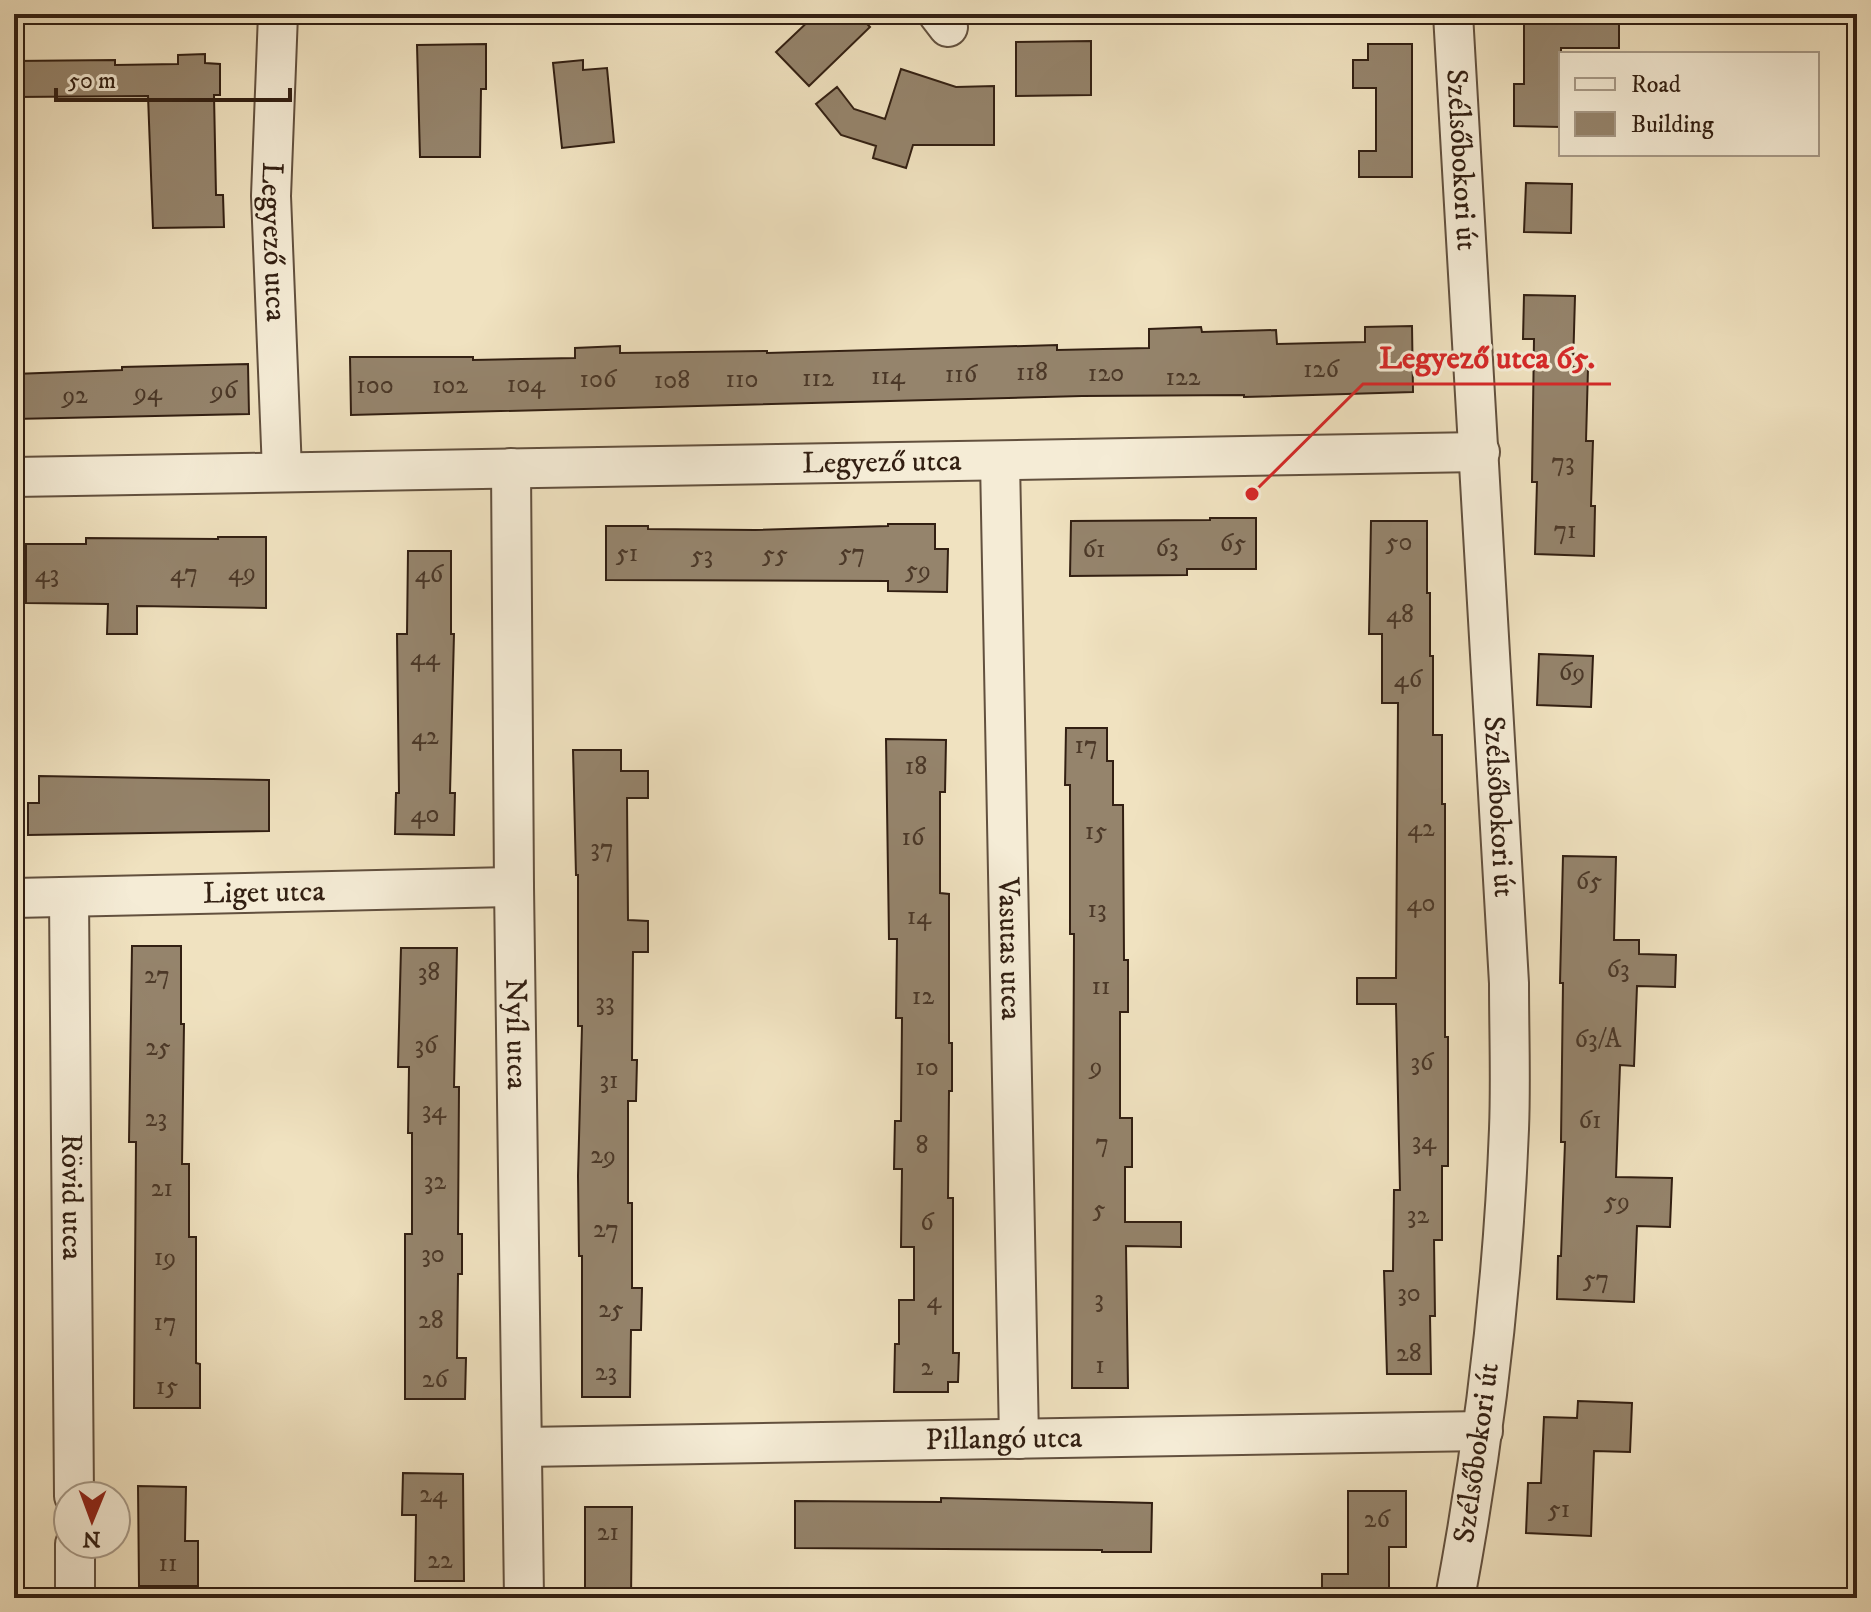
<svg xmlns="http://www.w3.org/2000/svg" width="1871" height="1612" font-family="'IM FELL DW Pica',serif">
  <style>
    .building { fill: #95846c; stroke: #321f12; stroke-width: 2 }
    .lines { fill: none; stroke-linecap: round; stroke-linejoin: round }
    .minor-casing { stroke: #62503e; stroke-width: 42 }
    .minor { stroke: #f5ecd6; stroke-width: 38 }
    .labels { text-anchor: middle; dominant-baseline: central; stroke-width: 6; stroke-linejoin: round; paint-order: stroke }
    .number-label { font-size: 26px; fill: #4b3828 }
    .street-label { font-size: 30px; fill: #321f12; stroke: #f5ecd6 }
    .leader { fill: none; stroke: #d62828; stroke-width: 3 }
    .callout-dot { fill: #d62828; stroke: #f5ecd6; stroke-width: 3 }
    .callout-label { font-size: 32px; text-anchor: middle; font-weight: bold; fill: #d62828; stroke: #f5ecd6; stroke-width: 6; stroke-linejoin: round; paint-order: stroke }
  </style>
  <rect width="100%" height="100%" fill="#f0e2c0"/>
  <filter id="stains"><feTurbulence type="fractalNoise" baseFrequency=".0025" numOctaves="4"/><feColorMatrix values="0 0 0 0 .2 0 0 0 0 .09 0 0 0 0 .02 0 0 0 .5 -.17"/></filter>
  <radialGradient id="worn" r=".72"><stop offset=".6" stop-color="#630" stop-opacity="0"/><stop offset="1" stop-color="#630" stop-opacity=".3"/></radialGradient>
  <path class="building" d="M 816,14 L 858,14 L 870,27 L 809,86 L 776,52 Z
    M 1524,14 L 1619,14 L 1619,48 L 1561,48 L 1561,127 L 1514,126 L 1514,84 L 1524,84 Z
    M 1091,41 L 1091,95 L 1016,96 L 1016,42 Z
    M 486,44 L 486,89 L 481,89 L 480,157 L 420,157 L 417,45 Z
    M 1368,44 L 1412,44 L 1412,177 L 1359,177 L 1359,151 L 1376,151 L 1376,88 L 1353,88 L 1353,60 L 1368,60 Z
    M 205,54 L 205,63 L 220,64 L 220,95 L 214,95 L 216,195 L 223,195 L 224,227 L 153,228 L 148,96 L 14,97 L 14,61 L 115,60 L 115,65 L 178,64 L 178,55 Z
    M 583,60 L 583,70 L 607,68 L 614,142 L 562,148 L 553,63 Z
    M 901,69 L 956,87 L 994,86 L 994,145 L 913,145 L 906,168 L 873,158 L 876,146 L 841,135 L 816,104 L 837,87 L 854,109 L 885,119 Z
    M 1526,183 L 1572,184 L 1571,233 L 1524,232 Z
    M 1524,295 L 1575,296 L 1573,367 L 1588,368 L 1586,441 L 1593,441 L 1591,506 L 1595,506 L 1594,556 L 1535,554 L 1537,482 L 1532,482 L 1534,339 L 1523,339 Z
    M 1412,326 L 1413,392 L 1244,397 L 1244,395 L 1082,396 L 351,415 L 350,357 L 473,357 L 473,360 L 575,358 L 575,348 L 620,346 L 620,353 L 767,351 L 767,353 L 1057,345 L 1057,350 L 1149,348 L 1149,329 L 1201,327 L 1202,332 L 1276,330 L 1277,344 L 1365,342 L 1365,327 Z
    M 248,364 L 249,414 L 14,419 L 14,374 L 122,370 L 122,367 Z
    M 1210,518 L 1256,518 L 1256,569 L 1187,569 L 1187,575 L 1070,576 L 1071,521 L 1210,520 Z
    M 1371,521 L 1427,521 L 1427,593 L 1430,593 L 1430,656 L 1433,656 L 1433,735 L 1442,735 L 1442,804 L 1445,804 L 1445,1037 L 1448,1037 L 1448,1166 L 1442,1166 L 1442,1240 L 1434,1240 L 1435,1316 L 1430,1316 L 1431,1374 L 1387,1374 L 1384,1271 L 1393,1271 L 1394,1190 L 1400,1190 L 1396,1004 L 1357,1004 L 1357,978 L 1396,978 L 1398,703 L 1382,703 L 1382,634 L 1369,634 Z
    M 888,524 L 935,524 L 935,549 L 948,549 L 947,592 L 888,591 L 888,581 L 606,580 L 606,526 L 648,526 L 648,529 L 755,530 L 888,526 Z
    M 218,537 L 266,537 L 266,608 L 137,606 L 137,634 L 107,634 L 108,604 L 26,603 L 26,544 L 86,544 L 86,538 L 218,539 Z
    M 408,551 L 451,551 L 451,634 L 454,634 L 450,793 L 455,793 L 454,835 L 395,834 L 396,793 L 399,793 L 397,634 L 407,634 Z
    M 1539,654 L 1593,656 L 1591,707 L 1537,705 Z
    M 1066,728 L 1107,728 L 1107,761 L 1113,761 L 1113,805 L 1123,805 L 1124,960 L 1128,960 L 1128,1012 L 1120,1012 L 1120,1118 L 1132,1118 L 1132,1167 L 1125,1167 L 1125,1222 L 1181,1222 L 1181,1247 L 1126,1246 L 1128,1388 L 1072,1388 L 1074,934 L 1070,934 L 1070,785 L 1065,785 Z
    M 886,739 L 946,740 L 945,792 L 940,792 L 940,893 L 949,894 L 949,1043 L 952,1043 L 952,1091 L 949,1091 L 948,1198 L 953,1198 L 953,1353 L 959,1353 L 958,1382 L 948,1382 L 948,1392 L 894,1392 L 895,1344 L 899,1344 L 899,1300 L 914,1300 L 914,1247 L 901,1247 L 902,1169 L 894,1169 L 895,1121 L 901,1121 L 902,1018 L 896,1018 L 897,939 L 889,939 Z
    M 573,750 L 621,750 L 621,771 L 648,771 L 648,798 L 627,798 L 628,920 L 648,921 L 648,952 L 633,952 L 632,1060 L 637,1060 L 636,1101 L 628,1101 L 628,1203 L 632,1203 L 632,1288 L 642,1288 L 641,1330 L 631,1330 L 630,1397 L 582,1397 L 582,1256 L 579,1256 L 578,1176 L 582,1026 L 578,1026 L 578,875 L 576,875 Z
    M 39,776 L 269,780 L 269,831 L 28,835 L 28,803 L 39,803 Z
    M 1563,856 L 1616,857 L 1614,940 L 1639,940 L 1639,954 L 1676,955 L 1675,987 L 1637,986 L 1634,1066 L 1620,1065 L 1616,1177 L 1672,1178 L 1670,1227 L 1637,1226 L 1634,1302 L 1557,1299 L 1558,1256 L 1561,1256 L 1565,1142 L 1561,1142 L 1563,983 L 1560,983 Z
    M 132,946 L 181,946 L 181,1024 L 184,1024 L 182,1164 L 189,1164 L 189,1237 L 196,1237 L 196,1363 L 200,1364 L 200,1408 L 134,1408 L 136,1142 L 129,1142 Z
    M 401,948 L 457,948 L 454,1087 L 459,1087 L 458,1234 L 462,1234 L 462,1274 L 458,1274 L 457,1358 L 466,1358 L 465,1399 L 405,1399 L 405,1234 L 412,1234 L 412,1133 L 408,1133 L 409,1067 L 398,1067 Z
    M 1578,1401 L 1632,1403 L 1630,1452 L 1594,1451 L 1591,1536 L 1526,1533 L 1528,1483 L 1541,1483 L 1544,1417 L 1577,1418 Z
    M 403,1473 L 463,1474 L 464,1581 L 415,1581 L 416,1515 L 402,1515 Z
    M 138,1486 L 186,1487 L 185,1541 L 198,1541 L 198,1586 L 139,1586 Z
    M 1348,1491 L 1406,1491 L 1406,1547 L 1389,1547 L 1389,1598 L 1322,1598 L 1322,1574 L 1348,1574 Z
    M 941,1498 L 1152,1503 L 1151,1552 L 1102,1552 L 1102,1550 L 795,1548 L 795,1501 L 941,1502 Z
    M 585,1507 L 632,1507 L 631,1598 L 585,1598 Z"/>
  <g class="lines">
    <defs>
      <g id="minor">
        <path id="s1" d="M 278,14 L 271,196 L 282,471"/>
        <path d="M 938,14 L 948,27"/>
        <path id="s2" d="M 1453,14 L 1509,983 C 1509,1032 1511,1081 1509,1129 C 1503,1286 1484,1443 1455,1598"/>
        <path id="s3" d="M 1000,461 L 1019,1439"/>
        <path id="s4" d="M 511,468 L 514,887 L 524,1598"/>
        <path id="s5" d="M 14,477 L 1480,452"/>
        <path id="s6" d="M 69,897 L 74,1496"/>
        <path id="s7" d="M 14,898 L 514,887"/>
        <path id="s8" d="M 524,1447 L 1483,1431"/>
        <path d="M 75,1544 L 75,1598"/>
      </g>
    </defs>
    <use href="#minor" class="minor-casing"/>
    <use href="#minor" class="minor"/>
  </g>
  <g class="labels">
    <g class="number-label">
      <text x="1321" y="369">126</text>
      <text x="1032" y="372">118</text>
      <text x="1106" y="373">120</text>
      <text x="961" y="374">116</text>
      <text x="888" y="376">114</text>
      <text x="1183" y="377">122</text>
      <text x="818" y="378">112</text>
      <text x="598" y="379">106</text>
      <text x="742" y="379">110</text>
      <text x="672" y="380">108</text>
      <text x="526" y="384">104</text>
      <text x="375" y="385">100</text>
      <text x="450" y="385">102</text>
      <text x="224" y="390">96</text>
      <text x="148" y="392">94</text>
      <text x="75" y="395">92</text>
      <text x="1563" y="462">73</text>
      <text x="1565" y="530">71</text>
      <text x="1399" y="542">50</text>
      <text x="1233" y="543">65</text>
      <text x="1167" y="548">63</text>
      <text x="1094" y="549">61</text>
      <text x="627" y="553">51</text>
      <text x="852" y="553">57</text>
      <text x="775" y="554">55</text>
      <text x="702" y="555">53</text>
      <text x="918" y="570">59</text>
      <text x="242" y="572">49</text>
      <text x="184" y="573">47</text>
      <text x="47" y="574">43</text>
      <text x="429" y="574">46</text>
      <text x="1400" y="614">48</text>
      <text x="425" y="657">44</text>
      <text x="1572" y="672">69</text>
      <text x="1408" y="679">46</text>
      <text x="425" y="736">42</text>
      <text x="1086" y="745">17</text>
      <text x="916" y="766">18</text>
      <text x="425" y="814">40</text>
      <text x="1421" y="828">42</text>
      <text x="1096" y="831">15</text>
      <text x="913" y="837">16</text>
      <text x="602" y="848">37</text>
      <text x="1589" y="881">65</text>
      <text x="1421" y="903">40</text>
      <text x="1097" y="909">13</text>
      <text x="919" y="916">14</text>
      <text x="1618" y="969">63</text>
      <text x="429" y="972">38</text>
      <text x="157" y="975">27</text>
      <text x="1101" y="986">11</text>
      <text x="923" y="996">12</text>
      <text x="605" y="1002">33</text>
      <text x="1598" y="1039">63/A</text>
      <text x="426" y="1045">36</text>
      <text x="158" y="1047">25</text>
      <text x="1422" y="1062">36</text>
      <text x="1096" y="1066">9</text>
      <text x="927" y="1067">10</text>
      <text x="609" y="1080">31</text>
      <text x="434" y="1110">34</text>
      <text x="156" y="1118">23</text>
      <text x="1590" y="1120">61</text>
      <text x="1424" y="1141">34</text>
      <text x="1102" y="1143">7</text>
      <text x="922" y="1145">8</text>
      <text x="603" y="1155">29</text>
      <text x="435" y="1181">32</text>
      <text x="162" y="1188">21</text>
      <text x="1617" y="1201">59</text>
      <text x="1099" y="1209">5</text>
      <text x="1418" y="1215">32</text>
      <text x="927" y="1222">6</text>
      <text x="606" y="1229">27</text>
      <text x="433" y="1254">30</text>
      <text x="165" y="1257">19</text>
      <text x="1596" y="1279">57</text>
      <text x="1409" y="1293">30</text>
      <text x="1099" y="1299">3</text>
      <text x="934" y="1300">4</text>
      <text x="611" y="1309">25</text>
      <text x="431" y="1320">28</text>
      <text x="165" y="1322">17</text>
      <text x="1409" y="1353">28</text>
      <text x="1100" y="1365">1</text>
      <text x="927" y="1367">2</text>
      <text x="606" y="1372">23</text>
      <text x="435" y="1379">26</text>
      <text x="167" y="1386">15</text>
      <text x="433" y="1494">24</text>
      <text x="1559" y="1509">51</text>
      <text x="1377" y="1519">26</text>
      <text x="608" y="1532">21</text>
      <text x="440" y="1560">22</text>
      <text x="168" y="1563">11</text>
    </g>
    <g class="street-label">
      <text stroke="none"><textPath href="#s2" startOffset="146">Szélsőbokori út</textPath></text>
      <text stroke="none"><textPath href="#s1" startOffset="228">Legyező utca</textPath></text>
      <text stroke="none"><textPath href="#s5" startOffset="868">Legyező utca</textPath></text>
      <text stroke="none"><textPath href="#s2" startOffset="794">Szélsőbokori út</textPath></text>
      <text stroke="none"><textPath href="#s7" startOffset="250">Liget utca</textPath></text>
      <text stroke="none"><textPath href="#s3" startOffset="488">Vasutas utca</textPath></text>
      <text stroke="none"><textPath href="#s4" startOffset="566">Nyíl utca</textPath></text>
      <text stroke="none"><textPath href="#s6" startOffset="300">Rövid utca</textPath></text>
      <text stroke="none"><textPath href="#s8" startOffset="480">Pillangó utca</textPath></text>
      <text transform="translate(1477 1453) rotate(-82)">Szélsőbokori út</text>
    </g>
  </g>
  <path class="leader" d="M1252 494L1363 384H1611"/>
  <circle class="callout-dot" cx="1252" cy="494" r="8"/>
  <g class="callout-label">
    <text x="1487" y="368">Legyező utca 65.</text>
  </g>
  <rect width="1871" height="1612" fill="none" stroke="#f0e2c0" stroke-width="48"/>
  <rect x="16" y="16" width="1839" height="1580" fill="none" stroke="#321f12" stroke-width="4"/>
  <rect x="24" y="24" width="1823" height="1564" fill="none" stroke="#321f12" stroke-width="2"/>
  <rect x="1559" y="52" width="260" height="104" fill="#f5ecd6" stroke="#a79a88" stroke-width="2"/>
  <rect x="1575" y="78" width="40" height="12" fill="#f5ecd6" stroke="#a79a88" stroke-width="2"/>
  <text x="1631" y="92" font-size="24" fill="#321f12">Road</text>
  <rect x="1575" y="112" width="40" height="24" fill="#95846c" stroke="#a79a88" stroke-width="2"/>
  <text x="1631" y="132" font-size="24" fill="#321f12">Building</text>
  <g transform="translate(92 1520) rotate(181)"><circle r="38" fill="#f5ecd6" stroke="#a79a88" stroke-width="2"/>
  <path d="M0-6L14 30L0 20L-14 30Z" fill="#8f2418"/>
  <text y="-12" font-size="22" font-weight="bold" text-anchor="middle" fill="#321f12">N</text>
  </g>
  <path d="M56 88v12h234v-12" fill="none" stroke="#321f12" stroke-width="4"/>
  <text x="68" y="88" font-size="24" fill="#321f12" stroke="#f5ecd6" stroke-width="6" paint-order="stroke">50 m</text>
  <rect width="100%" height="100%" filter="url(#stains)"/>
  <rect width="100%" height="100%" fill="url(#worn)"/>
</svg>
